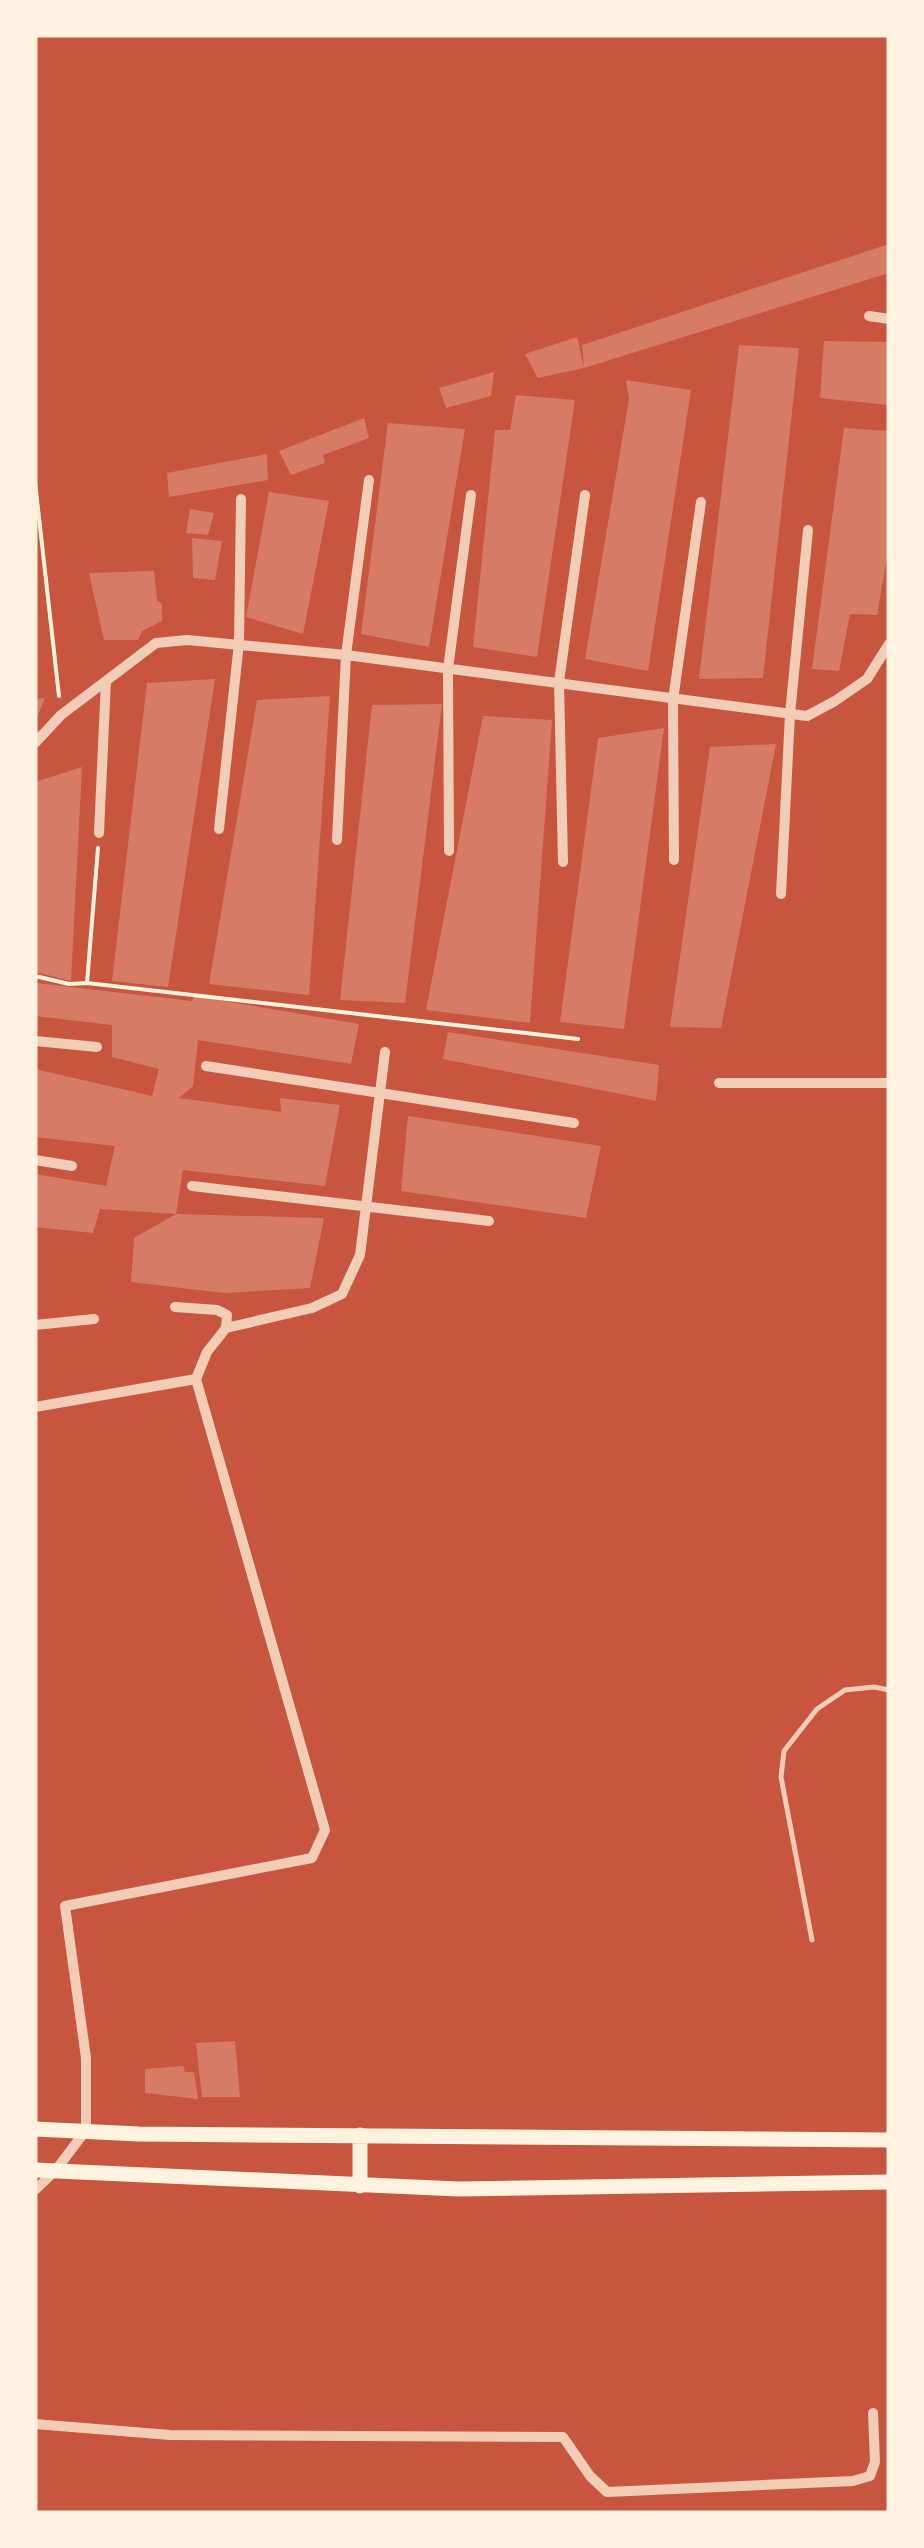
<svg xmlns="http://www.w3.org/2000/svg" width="924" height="2548" font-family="'Playfair Display',serif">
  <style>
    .building { fill: #d67c66 }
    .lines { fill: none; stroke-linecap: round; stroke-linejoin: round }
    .path { stroke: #fff3e0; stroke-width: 4 }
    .service { stroke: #f1ccb7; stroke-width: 5 }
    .minor { stroke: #f1ccb7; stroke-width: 10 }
    .primary { stroke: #fff3e0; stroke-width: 15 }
  </style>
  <rect width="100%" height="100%" fill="#c8553d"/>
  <path class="building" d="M 889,244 L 889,273 L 584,368 L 538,378 L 525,354 L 577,337 L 584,368 L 582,345 Z
    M 824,341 L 889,342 L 889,405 L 820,398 Z
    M 739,345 L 799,348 L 763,678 L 699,679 Z
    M 494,372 L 491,396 L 446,408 L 439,388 Z
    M 626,380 L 691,390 L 648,671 L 585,659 L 629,399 Z
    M 516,395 L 575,400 L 537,657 L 473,647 L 495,430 L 510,430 Z
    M 364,418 L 369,438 L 323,455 L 325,463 L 291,475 L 279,451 Z
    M 388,423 L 465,429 L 429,647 L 361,634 Z
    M 844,428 L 889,431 L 889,546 L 877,615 L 850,614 L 839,671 L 812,669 Z
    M 267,454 L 268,480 L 169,497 L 167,473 Z
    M 269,492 L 329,501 L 303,634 L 246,617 Z
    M 190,509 L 214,513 L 208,535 L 186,533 Z
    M 192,538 L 222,541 L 215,580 L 193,578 Z
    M 154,571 L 157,600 L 162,604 L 162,621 L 142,631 L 138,640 L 104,640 L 89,573 Z
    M 215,679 L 168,987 L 112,981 L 147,683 Z
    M 330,696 L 309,995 L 209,984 L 257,700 Z
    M 45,698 L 35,722 L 35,699 Z
    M 442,704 L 405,1003 L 340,1000 L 372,705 Z
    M 483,716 L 552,720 L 530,1023 L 426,1010 Z
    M 664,728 L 624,1029 L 560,1022 L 598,738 Z
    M 776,744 L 721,1028 L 670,1027 L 710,747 Z
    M 82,767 L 71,981 L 35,972 L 35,782 Z
    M 35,983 L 192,1001 L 195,996 L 359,1024 L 351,1064 L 198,1040 L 193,1086 L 179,1098 L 281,1112 L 280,1098 L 340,1105 L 325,1186 L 183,1170 L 176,1214 L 100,1209 L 93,1233 L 35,1227 L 35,1174 L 106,1186 L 115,1146 L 35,1137 L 35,1069 L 152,1096 L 159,1069 L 112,1057 L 112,1025 L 35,1016 Z
    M 448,1032 L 659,1065 L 656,1101 L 443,1059 Z
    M 408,1116 L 601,1146 L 586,1218 L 401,1191 Z
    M 176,1214 L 324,1218 L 310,1288 L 224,1293 L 131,1282 L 134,1238 Z
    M 235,2041 L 240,2097 L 202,2097 L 196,2043 Z
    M 183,2066 L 185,2072 L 194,2072 L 198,2099 L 145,2093 L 145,2069 Z"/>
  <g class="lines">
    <path class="path" d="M 35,482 L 59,696
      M 35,976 L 69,984 L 87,983 L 578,1039
      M 87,983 L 98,848"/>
    <path class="service" d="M 812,1940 L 781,1777 L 784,1751 L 817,1709 L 845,1690 L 874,1687 L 889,1690"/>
    <path class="minor" d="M 869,316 L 889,319
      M 35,743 L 61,715 L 156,643 L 187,640 L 346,655 L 807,716 L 835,701 L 867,679 L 889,644
      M 219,829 L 239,643 L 241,499
      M 99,833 L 106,681
      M 337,840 L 346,655 L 369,480
      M 449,851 L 448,669 L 471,495
      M 674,860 L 673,700 L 701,502
      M 563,862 L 559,682 L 585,495
      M 781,894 L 790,714 L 808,530
      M 35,1041 L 97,1047
      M 206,1066 L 574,1123
      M 719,1083 L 889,1083
      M 35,1160 L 72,1166
      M 192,1186 L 489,1221
      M 175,1307 L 217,1310 L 227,1315 L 226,1328
      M 35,1325 L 94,1319
      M 35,1407 L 196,1379
      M 35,2190 L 56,2170 L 86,2130 L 86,2058 L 65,1906 L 312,1858 L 325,1830 L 196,1379 L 207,1352 L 226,1328 L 312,1308 L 342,1294 L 360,1255 L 385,1052
      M 35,2424 L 170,2435 L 563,2437 L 590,2476 L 607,2492 L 853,2481 L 870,2476 L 875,2462 L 873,2413"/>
    <path class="primary" d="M 35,2129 L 139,2134 L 889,2140
      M 360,2135 L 360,2186
      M 35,2170 L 458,2189 L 889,2182"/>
  </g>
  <rect width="924" height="2548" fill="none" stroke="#fff3e0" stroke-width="75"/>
</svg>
